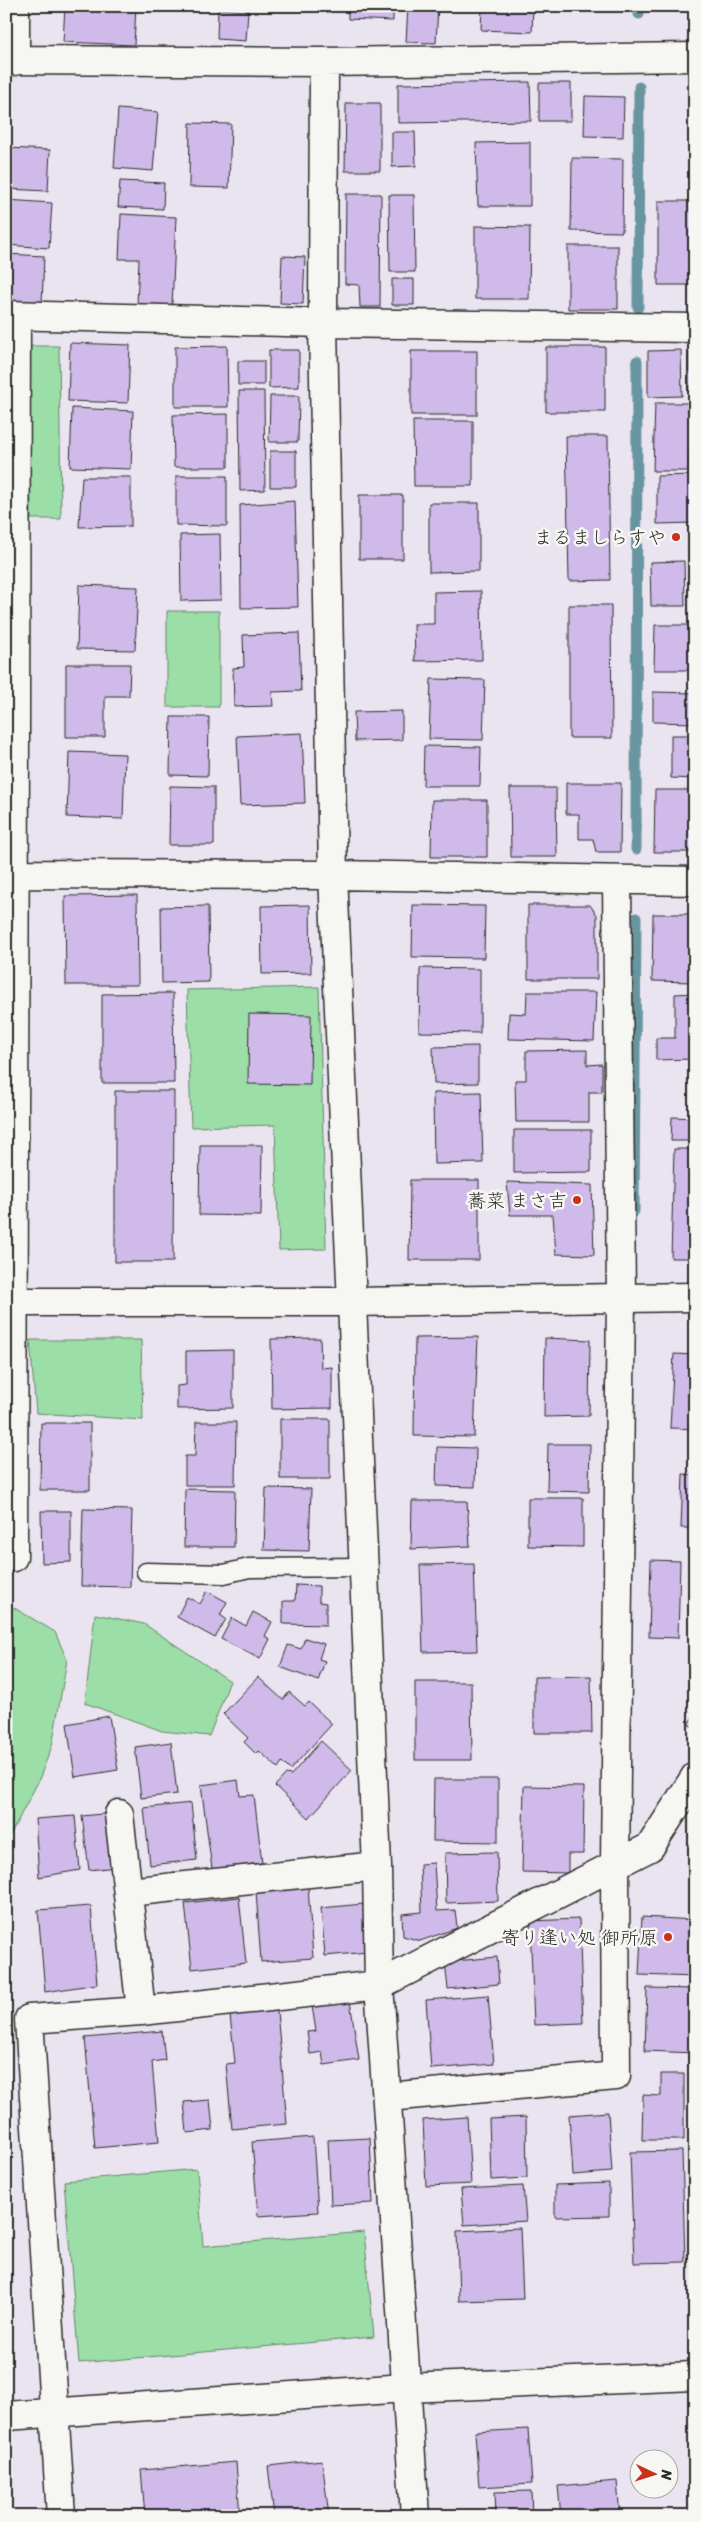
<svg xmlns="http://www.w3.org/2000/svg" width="701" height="2522" font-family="Sriracha,'Klee One',sans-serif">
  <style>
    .green { fill: #9cdea8; stroke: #64846a }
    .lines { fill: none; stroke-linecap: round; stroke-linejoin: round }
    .stream { stroke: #6896a0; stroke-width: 11 }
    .building { fill: #cfbaea; stroke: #2b2b2b }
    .service-casing { stroke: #2b2b2b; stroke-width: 21 }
    .minor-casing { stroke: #2b2b2b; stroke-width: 31 }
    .tertiary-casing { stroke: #2b2b2b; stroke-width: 31 }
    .service { stroke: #f6f6f2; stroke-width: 18 }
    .minor { stroke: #f6f6f2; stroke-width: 28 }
    .tertiary { stroke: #f6f6f2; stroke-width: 28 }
    .poi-dot { fill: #c8321e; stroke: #f6f6f2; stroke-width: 2 }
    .labels { text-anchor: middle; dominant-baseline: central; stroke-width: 5; stroke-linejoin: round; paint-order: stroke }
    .poi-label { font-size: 19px; fill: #2b2b2b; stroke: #f6f6f2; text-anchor: end }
  </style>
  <rect width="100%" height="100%" fill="#eae4f0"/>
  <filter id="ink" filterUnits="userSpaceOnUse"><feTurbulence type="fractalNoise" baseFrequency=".02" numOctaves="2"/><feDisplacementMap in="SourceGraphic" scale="10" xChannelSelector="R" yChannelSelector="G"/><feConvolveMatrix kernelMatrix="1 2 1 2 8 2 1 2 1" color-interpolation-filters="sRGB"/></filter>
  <g filter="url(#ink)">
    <path class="green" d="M 29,346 L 59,346 L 61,519 L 31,519 Z
      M 167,611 L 219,611 L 219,707 L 167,707 Z
      M 319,987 L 326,1249 L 279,1250 L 275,1125 L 191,1127 L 187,990 Z
      M 30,1340 L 141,1340 L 143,1420 L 36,1413 Z
      M 6,1603 L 55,1632 L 67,1660 L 52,1746 L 38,1782 L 6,1843 Z
      M 95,1614 L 144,1624 L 230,1681 L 209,1736 L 162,1731 L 85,1703 Z
      M 197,2169 L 203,2246 L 364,2232 L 374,2337 L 79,2363 L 64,2181 Z"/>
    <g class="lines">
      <path class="stream" d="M 638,6 L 639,14
        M 638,307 L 639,87
        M 636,849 L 637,361
        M 634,1211 L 636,918"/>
    </g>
    <path class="building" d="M 65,6 L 136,6 L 134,45 L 63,42 Z
      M 348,6 L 393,6 L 393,21 L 348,19 Z
      M 408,6 L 438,6 L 436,43 L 406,42 Z
      M 482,6 L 533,6 L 532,32 L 481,30 Z
      M 218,9 L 248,11 L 246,41 L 217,39 Z
      M 530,82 L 531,121 L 398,123 L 398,84 Z
      M 539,83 L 571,83 L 571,121 L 539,121 Z
      M 585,96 L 624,97 L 623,137 L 584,136 Z
      M 346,103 L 380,103 L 380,171 L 345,171 Z
      M 118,109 L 158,112 L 153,171 L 114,168 Z
      M 190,123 L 231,124 L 229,188 L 189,187 Z
      M 392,132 L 415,132 L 416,166 L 392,167 Z
      M 530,142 L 530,206 L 478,206 L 476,143 Z
      M 6,148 L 50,150 L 48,191 L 6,189 Z
      M 572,158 L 623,159 L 622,232 L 571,231 Z
      M 120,181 L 164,183 L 163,209 L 118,207 Z
      M 346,194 L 381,194 L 380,307 L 360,307 L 359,285 L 345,284 Z
      M 389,195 L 414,195 L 415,272 L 390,272 Z
      M 6,200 L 52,203 L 49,248 L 6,245 Z
      M 658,201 L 695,201 L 695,285 L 658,285 Z
      M 121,214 L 176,217 L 172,306 L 137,305 L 139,259 L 119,259 Z
      M 475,226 L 530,227 L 529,299 L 475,299 Z
      M 568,246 L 618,246 L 618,309 L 568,309 Z
      M 6,254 L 44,256 L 42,304 L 6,303 Z
      M 282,256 L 305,257 L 303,304 L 280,303 Z
      M 392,279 L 414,279 L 414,305 L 392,305 Z
      M 70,343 L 130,345 L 128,403 L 68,401 Z
      M 227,346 L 228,407 L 175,407 L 175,347 Z
      M 546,347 L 605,347 L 605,412 L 546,412 Z
      M 269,350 L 299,350 L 299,387 L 269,388 Z
      M 681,350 L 682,396 L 648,397 L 648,351 Z
      M 411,351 L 477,351 L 477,415 L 411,415 Z
      M 689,352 L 695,352 L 695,397 L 689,397 Z
      M 238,361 L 264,361 L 264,385 L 238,385 Z
      M 239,391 L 264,391 L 265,490 L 240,491 Z
      M 270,396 L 299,396 L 298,442 L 269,442 Z
      M 655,403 L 695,403 L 695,453 L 689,453 L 689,471 L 653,471 Z
      M 72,408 L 133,411 L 131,469 L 70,467 Z
      M 228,414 L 228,467 L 174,467 L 173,415 Z
      M 413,421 L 473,421 L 473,486 L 414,486 Z
      M 566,436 L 608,436 L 610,580 L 569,581 Z
      M 270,451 L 296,451 L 296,487 L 270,487 Z
      M 695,475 L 695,523 L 657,524 L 657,476 Z
      M 176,476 L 227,476 L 227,526 L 176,525 Z
      M 82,477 L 131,477 L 131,526 L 79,527 Z
      M 359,495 L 403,495 L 403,559 L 359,559 Z
      M 295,501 L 298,607 L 241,608 L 240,505 Z
      M 429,503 L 479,503 L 479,571 L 429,572 Z
      M 220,534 L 221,600 L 181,601 L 180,535 Z
      M 684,561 L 685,606 L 651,606 L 650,562 Z
      M 79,585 L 138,587 L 135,650 L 77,649 Z
      M 481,591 L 482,660 L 415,661 L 414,624 L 434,624 L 434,592 Z
      M 569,605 L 611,605 L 612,738 L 569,738 Z
      M 655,625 L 695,625 L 695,670 L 654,670 Z
      M 299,633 L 301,691 L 272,692 L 273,706 L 234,707 L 233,668 L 244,667 L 243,635 Z
      M 66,664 L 130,664 L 129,696 L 105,696 L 105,737 L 66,737 Z
      M 431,679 L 485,680 L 483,740 L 429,739 Z
      M 653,692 L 695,693 L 695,723 L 653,722 Z
      M 402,711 L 402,740 L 355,741 L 354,712 Z
      M 171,717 L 209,717 L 208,776 L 170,775 Z
      M 302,733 L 305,803 L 240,805 L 237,736 Z
      M 671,735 L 695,735 L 695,779 L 671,778 Z
      M 424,746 L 481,747 L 480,786 L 423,786 Z
      M 69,752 L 125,754 L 123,819 L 67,817 Z
      M 566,783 L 621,783 L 620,852 L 596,852 L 593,839 L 579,839 L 579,814 L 566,814 Z
      M 170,786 L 214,787 L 214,845 L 169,845 Z
      M 510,788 L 556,788 L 557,857 L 511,857 Z
      M 655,790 L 695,790 L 695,852 L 654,852 Z
      M 432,800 L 487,800 L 487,857 L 431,857 Z
      M 137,895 L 138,985 L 66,985 L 65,896 Z
      M 310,905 L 311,973 L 262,974 L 261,906 Z
      M 413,905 L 485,906 L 484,958 L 412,957 Z
      M 528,905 L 590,905 L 597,915 L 597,979 L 528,979 Z
      M 208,906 L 209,982 L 162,983 L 161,907 Z
      M 653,914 L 695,914 L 695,982 L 652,981 Z
      M 420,968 L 480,969 L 480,1033 L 419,1032 Z
      M 527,992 L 596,992 L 594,1041 L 508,1039 L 509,1013 L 526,1014 Z
      M 173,993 L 174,1083 L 102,1083 L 102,994 Z
      M 695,993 L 695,1059 L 656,1060 L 656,1038 L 675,1038 L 675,994 Z
      M 249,1014 L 311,1015 L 310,1085 L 248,1084 Z
      M 478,1046 L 478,1083 L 434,1084 L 433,1047 Z
      M 587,1050 L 587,1065 L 602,1064 L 602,1092 L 589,1092 L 589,1122 L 516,1122 L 515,1080 L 526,1080 L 526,1051 Z
      M 115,1091 L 174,1091 L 173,1262 L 115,1262 Z
      M 481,1092 L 483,1163 L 434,1164 L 433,1093 Z
      M 672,1117 L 695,1118 L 695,1141 L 671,1141 Z
      M 514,1130 L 591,1130 L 591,1172 L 514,1173 Z
      M 200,1145 L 262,1145 L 261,1216 L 199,1215 Z
      M 674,1149 L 695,1149 L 695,1258 L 671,1258 Z
      M 410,1180 L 479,1180 L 479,1260 L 409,1260 Z
      M 507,1182 L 592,1185 L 594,1255 L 556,1254 L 553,1215 L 510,1215 Z
      M 478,1337 L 474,1437 L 414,1436 L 415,1338 Z
      M 320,1338 L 321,1368 L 332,1367 L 332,1408 L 272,1409 L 271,1339 Z
      M 545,1338 L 590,1340 L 589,1416 L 544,1417 Z
      M 233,1350 L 233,1408 L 177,1409 L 177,1386 L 186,1385 L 186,1351 Z
      M 674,1354 L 695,1355 L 695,1429 L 670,1428 Z
      M 280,1419 L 330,1419 L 330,1479 L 280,1479 Z
      M 196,1422 L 236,1422 L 235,1485 L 185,1485 L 185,1456 L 195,1456 Z
      M 41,1423 L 90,1423 L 90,1490 L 40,1490 Z
      M 548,1444 L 590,1444 L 589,1492 L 547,1491 Z
      M 437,1447 L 476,1448 L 475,1487 L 436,1486 Z
      M 683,1474 L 695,1475 L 695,1528 L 681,1528 Z
      M 266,1488 L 311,1489 L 309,1551 L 264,1550 Z
      M 185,1489 L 235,1490 L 234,1547 L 184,1547 Z
      M 528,1498 L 583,1498 L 583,1547 L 528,1546 Z
      M 412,1501 L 467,1501 L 470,1546 L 411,1549 Z
      M 83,1509 L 132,1510 L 130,1587 L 81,1586 Z
      M 41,1511 L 71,1511 L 71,1562 L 42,1563 Z
      M 651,1560 L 680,1561 L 678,1638 L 649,1637 Z
      M 474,1564 L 477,1651 L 423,1652 L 420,1565 Z
      M 296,1585 L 319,1586 L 319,1602 L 326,1603 L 326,1625 L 283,1624 L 283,1601 L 295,1601 Z
      M 207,1591 L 227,1602 L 220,1615 L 226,1619 L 215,1638 L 177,1617 L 187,1597 L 200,1604 Z
      M 253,1612 L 272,1622 L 265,1636 L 270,1639 L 260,1659 L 221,1639 L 232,1618 L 246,1626 Z
      M 305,1638 L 324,1644 L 319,1659 L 325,1661 L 318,1681 L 280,1667 L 288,1645 L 301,1649 Z
      M 591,1676 L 592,1733 L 534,1733 L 534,1677 Z
      M 258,1677 L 283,1700 L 289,1692 L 305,1706 L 309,1702 L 332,1724 L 290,1770 L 282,1762 L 278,1768 L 259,1751 L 256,1754 L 244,1742 L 248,1738 L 223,1714 Z
      M 415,1682 L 471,1682 L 472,1760 L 415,1760 Z
      M 695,1714 L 695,1728 L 688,1724 Z
      M 109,1716 L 118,1770 L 75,1777 L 67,1724 Z
      M 321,1741 L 352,1770 L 309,1818 L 275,1786 L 286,1774 L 291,1775 Z
      M 171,1742 L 177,1794 L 141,1798 L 135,1747 Z
      M 434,1779 L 498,1779 L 498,1842 L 433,1841 Z
      M 238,1780 L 240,1796 L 254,1795 L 262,1863 L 212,1869 L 201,1785 Z
      M 524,1786 L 584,1787 L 583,1854 L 568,1854 L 568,1873 L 522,1872 Z
      M 191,1803 L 197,1860 L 150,1865 L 144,1808 Z
      M 111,1813 L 116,1867 L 89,1870 L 82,1816 Z
      M 75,1816 L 80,1870 L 39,1877 L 35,1819 Z
      M 497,1852 L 498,1901 L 446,1903 L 445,1853 Z
      M 434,1863 L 437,1911 L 455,1910 L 457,1928 L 420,1941 L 403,1936 L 402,1914 L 422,1912 L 420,1864 Z
      M 308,1887 L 313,1958 L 261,1962 L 256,1891 Z
      M 239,1897 L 246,1963 L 192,1969 L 185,1903 Z
      M 363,1904 L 368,1952 L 325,1956 L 321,1908 Z
      M 91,1906 L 97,1984 L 45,1992 L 38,1910 Z
      M 642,1917 L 695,1920 L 695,1977 L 639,1975 Z
      M 579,1919 L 583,2023 L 534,2025 L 530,1921 Z
      M 497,1957 L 499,1984 L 448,1989 L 445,1962 Z
      M 647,1988 L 695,1989 L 695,2053 L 645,2051 Z
      M 488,1995 L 494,2064 L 431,2069 L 426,2000 Z
      M 350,2001 L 359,2060 L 324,2065 L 322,2052 L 310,2054 L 307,2032 L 316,2031 L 312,2006 Z
      M 277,2011 L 287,2124 L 232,2129 L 226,2064 L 235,2063 L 230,2015 Z
      M 162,2031 L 165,2060 L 152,2062 L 159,2142 L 95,2148 L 85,2038 Z
      M 661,2074 L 684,2074 L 684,2140 L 642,2140 L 643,2095 L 661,2096 Z
      M 210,2100 L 213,2130 L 187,2133 L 184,2102 Z
      M 608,2112 L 612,2172 L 573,2175 L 569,2115 Z
      M 467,2117 L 471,2184 L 426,2186 L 423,2120 Z
      M 526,2117 L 527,2178 L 491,2180 L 489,2119 Z
      M 313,2137 L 318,2212 L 258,2216 L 252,2142 Z
      M 370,2138 L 373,2203 L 331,2205 L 328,2140 Z
      M 682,2151 L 685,2262 L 634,2263 L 630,2152 Z
      M 609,2183 L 609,2216 L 555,2217 L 555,2185 Z
      M 523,2186 L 526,2221 L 464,2225 L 461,2189 Z
      M 520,2228 L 523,2299 L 459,2301 L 457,2231 Z
      M 528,2429 L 532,2484 L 479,2487 L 475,2432 Z
      M 322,2460 L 329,2516 L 274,2516 L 268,2466 Z
      M 236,2462 L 240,2516 L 145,2516 L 141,2470 Z
      M 617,2481 L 620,2516 L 561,2516 L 558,2486 Z
      M 531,2491 L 532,2516 L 496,2516 L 495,2492 Z"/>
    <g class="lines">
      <defs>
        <path id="service" d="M 146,1572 L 224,1574 L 249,1568 L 364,1567"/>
        <path id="minor" d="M 15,6 L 15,61
          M 6,60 L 324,62 L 695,57
          M 324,62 L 323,323 L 333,875 L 377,1866 L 379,1985 L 415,2516
          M 6,315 L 323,323 L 695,328
          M 15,874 L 333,875 L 695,881
          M 13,1557 L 16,316
          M 119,1814 L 141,2011
          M 128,1892 L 377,1866
          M 388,2097 L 616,2076 L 615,1865 L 621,1297 L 617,880
          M 61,2516 L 29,2019 L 141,2011 L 379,1985 L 650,1847 L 695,1777"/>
        <path id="tertiary" d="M 6,1302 L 351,1302 L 695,1297
          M 6,2416 L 405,2388 L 695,2376"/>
      </defs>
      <use href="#service" class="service-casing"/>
      <use href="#minor" class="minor-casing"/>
      <use href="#tertiary" class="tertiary-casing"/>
      <use href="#service" class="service"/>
      <use href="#minor" class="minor"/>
      <use href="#tertiary" class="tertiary"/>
    </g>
  </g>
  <g class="poi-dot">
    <circle cx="676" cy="537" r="5"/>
    <circle cx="577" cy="1200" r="5"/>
    <circle cx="668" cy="1937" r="5"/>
  </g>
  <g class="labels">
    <g class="poi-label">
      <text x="666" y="537">まるましらすや</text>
      <text x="567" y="1200">蕎菜 まさ吉</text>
      <text x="658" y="1937">寄り逢い処 御所原</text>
    </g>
  </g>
  <rect width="701" height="2522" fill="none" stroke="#f6f6f2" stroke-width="25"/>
  <rect x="12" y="12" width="676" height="2497" fill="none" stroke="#2b2b2b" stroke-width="2" filter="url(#ink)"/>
  <g transform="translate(654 2474) rotate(94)"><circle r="24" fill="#f6f6f2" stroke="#a5a5a2"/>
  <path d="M0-4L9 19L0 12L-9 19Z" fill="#c8321e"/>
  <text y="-8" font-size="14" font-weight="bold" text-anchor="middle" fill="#2b2b2b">N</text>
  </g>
</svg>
